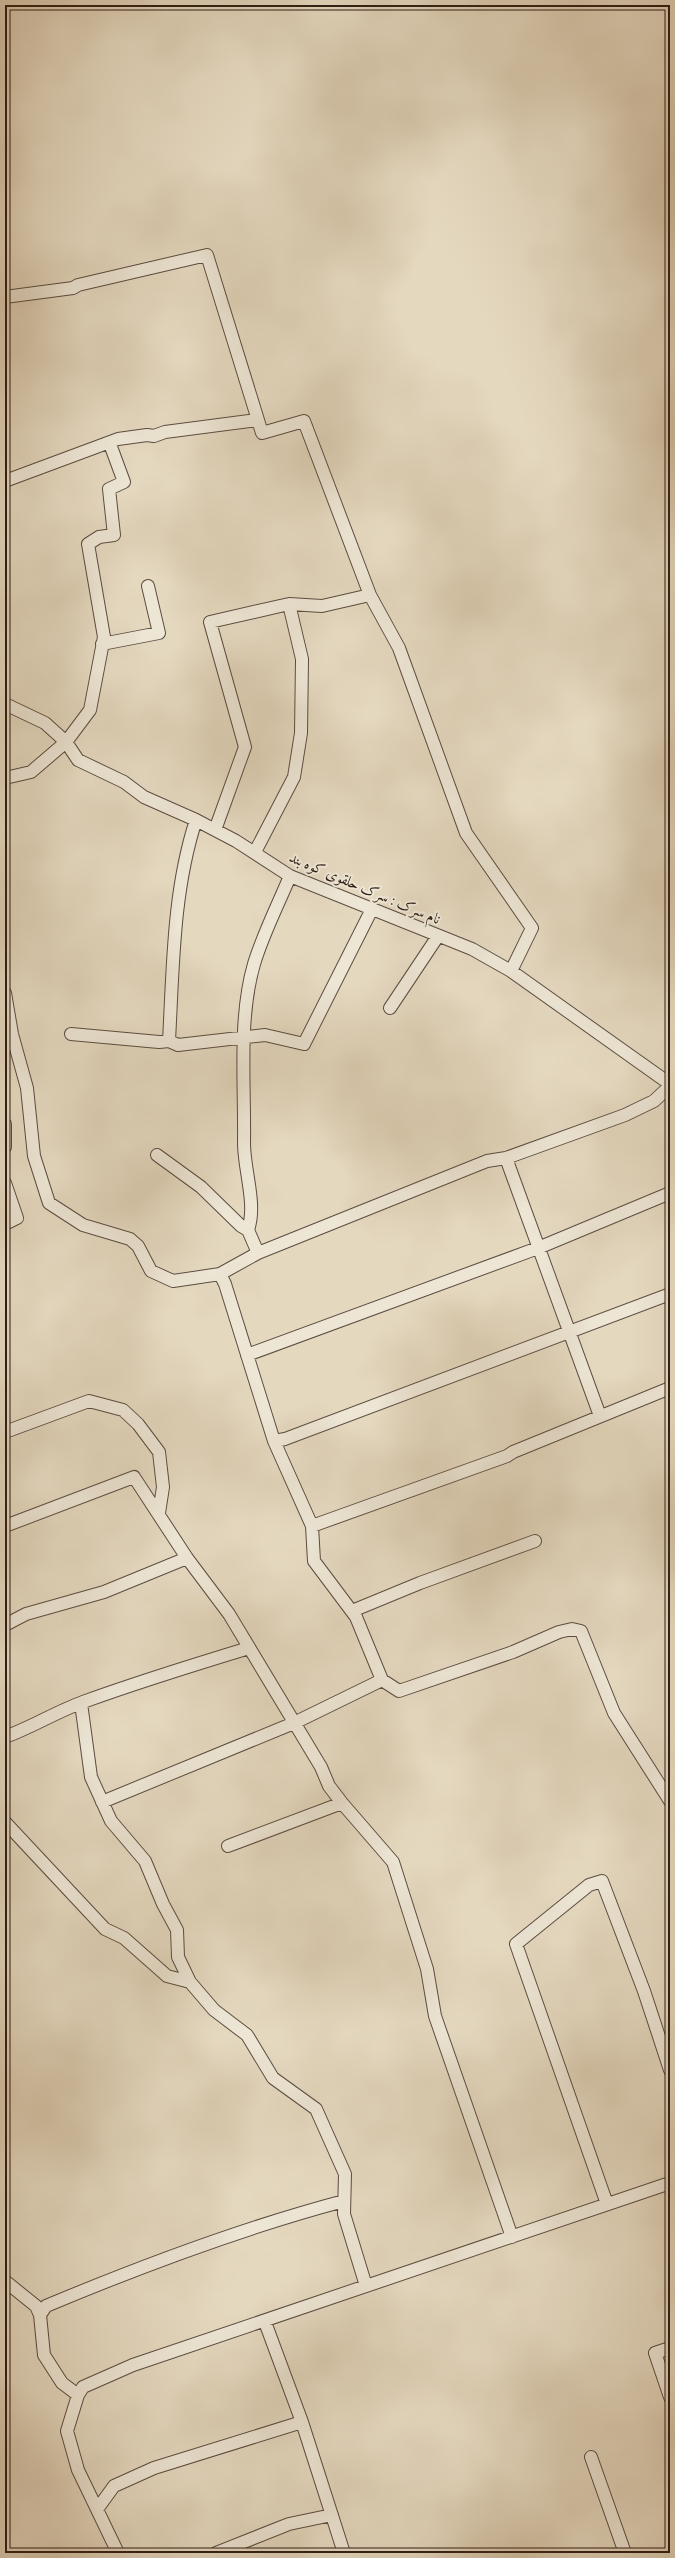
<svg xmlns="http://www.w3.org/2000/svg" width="675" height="2558" font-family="'IM FELL French Canon',Amiri,serif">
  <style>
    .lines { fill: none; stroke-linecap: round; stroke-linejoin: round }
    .minor-casing { stroke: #5c4c40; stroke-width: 14 }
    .minor { stroke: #ede6d5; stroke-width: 12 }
    .labels { text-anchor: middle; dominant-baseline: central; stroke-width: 4; stroke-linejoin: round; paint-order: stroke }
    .street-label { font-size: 15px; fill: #2f1d15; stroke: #ede6d5 }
  </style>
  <rect width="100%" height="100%" fill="#e4d8bf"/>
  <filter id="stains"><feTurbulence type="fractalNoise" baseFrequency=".005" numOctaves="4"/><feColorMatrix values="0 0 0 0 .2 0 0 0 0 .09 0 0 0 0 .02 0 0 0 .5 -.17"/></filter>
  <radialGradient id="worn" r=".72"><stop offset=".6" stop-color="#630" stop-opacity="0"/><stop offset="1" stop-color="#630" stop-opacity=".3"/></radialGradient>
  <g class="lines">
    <defs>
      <path id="minor" d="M 5,297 L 73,288 L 78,285 L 207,255 L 262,433 L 304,421 L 370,595 L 399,648 L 466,833 L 532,928 L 511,971
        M 5,481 L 118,439 L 147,435 L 154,436 L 165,432 L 257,420
        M 102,644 L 159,633 L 148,586
        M 5,704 L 45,723 L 66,742 L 78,760 L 124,782 L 144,797 L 196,820 L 236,841 L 290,876 L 472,949 L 511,971 L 670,1084
        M 5,778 L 31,772 L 66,742 L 90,710 L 104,637 L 88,544 L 99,537 L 114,535 L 109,489 L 124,482 L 110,444
        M 215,830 L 245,747 L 210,622 L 289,604 L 322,606 L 370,595
        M 255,852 L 294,777 L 301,733 L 302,659 L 289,604
        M 5,993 L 12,1034 L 27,1088 L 34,1156 L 49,1203 L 83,1225 L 130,1239 L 138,1246 L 151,1271 L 173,1281 L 220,1274 L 258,1253 L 487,1161 L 506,1158 L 625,1115 L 654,1101 L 670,1086
        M 390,1008 L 438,936
        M 71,1034 L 159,1042 L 169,1041 L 178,1045 L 265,1035 L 304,1044 L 372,909
        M 169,1041 C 173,967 173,890 196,820
        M 5,1124 L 5,1147
        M 157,1155 L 201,1187 L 241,1226 L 248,1230 L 258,1253
        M 506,1158 L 600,1416
        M 5,1183 L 17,1218 L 5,1224
        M 248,1230 C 257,1204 244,1171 244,1143 C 245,1085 238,1019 254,964 C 263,934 278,905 290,876
        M 220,1274 L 225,1284 L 274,1441 L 312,1526 L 314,1561 L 356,1617 L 382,1680 L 399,1691 L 513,1652 L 559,1632 L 572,1629 L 581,1631 L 614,1713 L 670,1801
        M 247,1355 L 538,1248 L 670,1193
        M 5,1432 L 89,1401 L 123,1410 L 138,1424 L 159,1452 L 163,1487 L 159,1513
        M 274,1441 L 285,1439 L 670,1294
        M 5,1526 L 134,1477 L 187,1558 L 229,1614 L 321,1767 L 329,1786 L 342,1803 L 393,1862 L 427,1969 L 435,2016 L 512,2237
        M 312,1526 L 507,1456 L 513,1452 L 670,1388
        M 352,1611 L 420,1583 L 535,1541
        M 5,1625 L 26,1614 L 104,1592 L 187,1558
        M 81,1703 L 91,1777 L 111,1821 L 145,1861 L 163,1904 L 177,1930 L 178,1957 L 190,1982
        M 5,1737 C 32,1727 56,1712 83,1702 C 138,1682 193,1665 249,1648
        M 102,1802 L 294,1723 L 382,1680
        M 5,1822 L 105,1929 L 124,1938 L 167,1976 L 190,1982 L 214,2010 L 247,2035 L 273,2078 L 316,2109 L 345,2174 L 344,2214 L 366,2286
        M 228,1846 L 342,1803
        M 607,2204 L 516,1944 L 589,1885 L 602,1881 L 644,1991 L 670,2070
        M 5,2281 L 36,2306 L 40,2315 L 44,2355 L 62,2383 L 78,2395
        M 40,2315 L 46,2306 C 144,2265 242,2228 344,2201
        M 265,2322 L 302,2422 L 344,2553
        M 670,2348 L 655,2353 L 670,2397
        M 591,2457 L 625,2553
        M 98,2508 L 114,2486 L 154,2468 L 302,2422
        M 118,2553 L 78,2470 L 67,2431 L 78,2395 L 83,2387 L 133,2365 L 670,2183
        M 216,2553 L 289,2524 L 332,2515"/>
    </defs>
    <use href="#minor" class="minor-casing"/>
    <use href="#minor" class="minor"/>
  </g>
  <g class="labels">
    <g class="street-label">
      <text transform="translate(365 888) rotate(23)">نام سرک : سرک حلقوی کوه بند</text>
    </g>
  </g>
  <rect width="675" height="2558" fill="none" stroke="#e4d8bf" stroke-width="20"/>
  <rect x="6" y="6" width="663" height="2546" fill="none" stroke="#2f1d15" stroke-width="2"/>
  <rect x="10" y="10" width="655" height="2538" fill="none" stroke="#2f1d15"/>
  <rect width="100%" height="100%" filter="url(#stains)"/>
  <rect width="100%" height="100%" fill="url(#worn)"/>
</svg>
